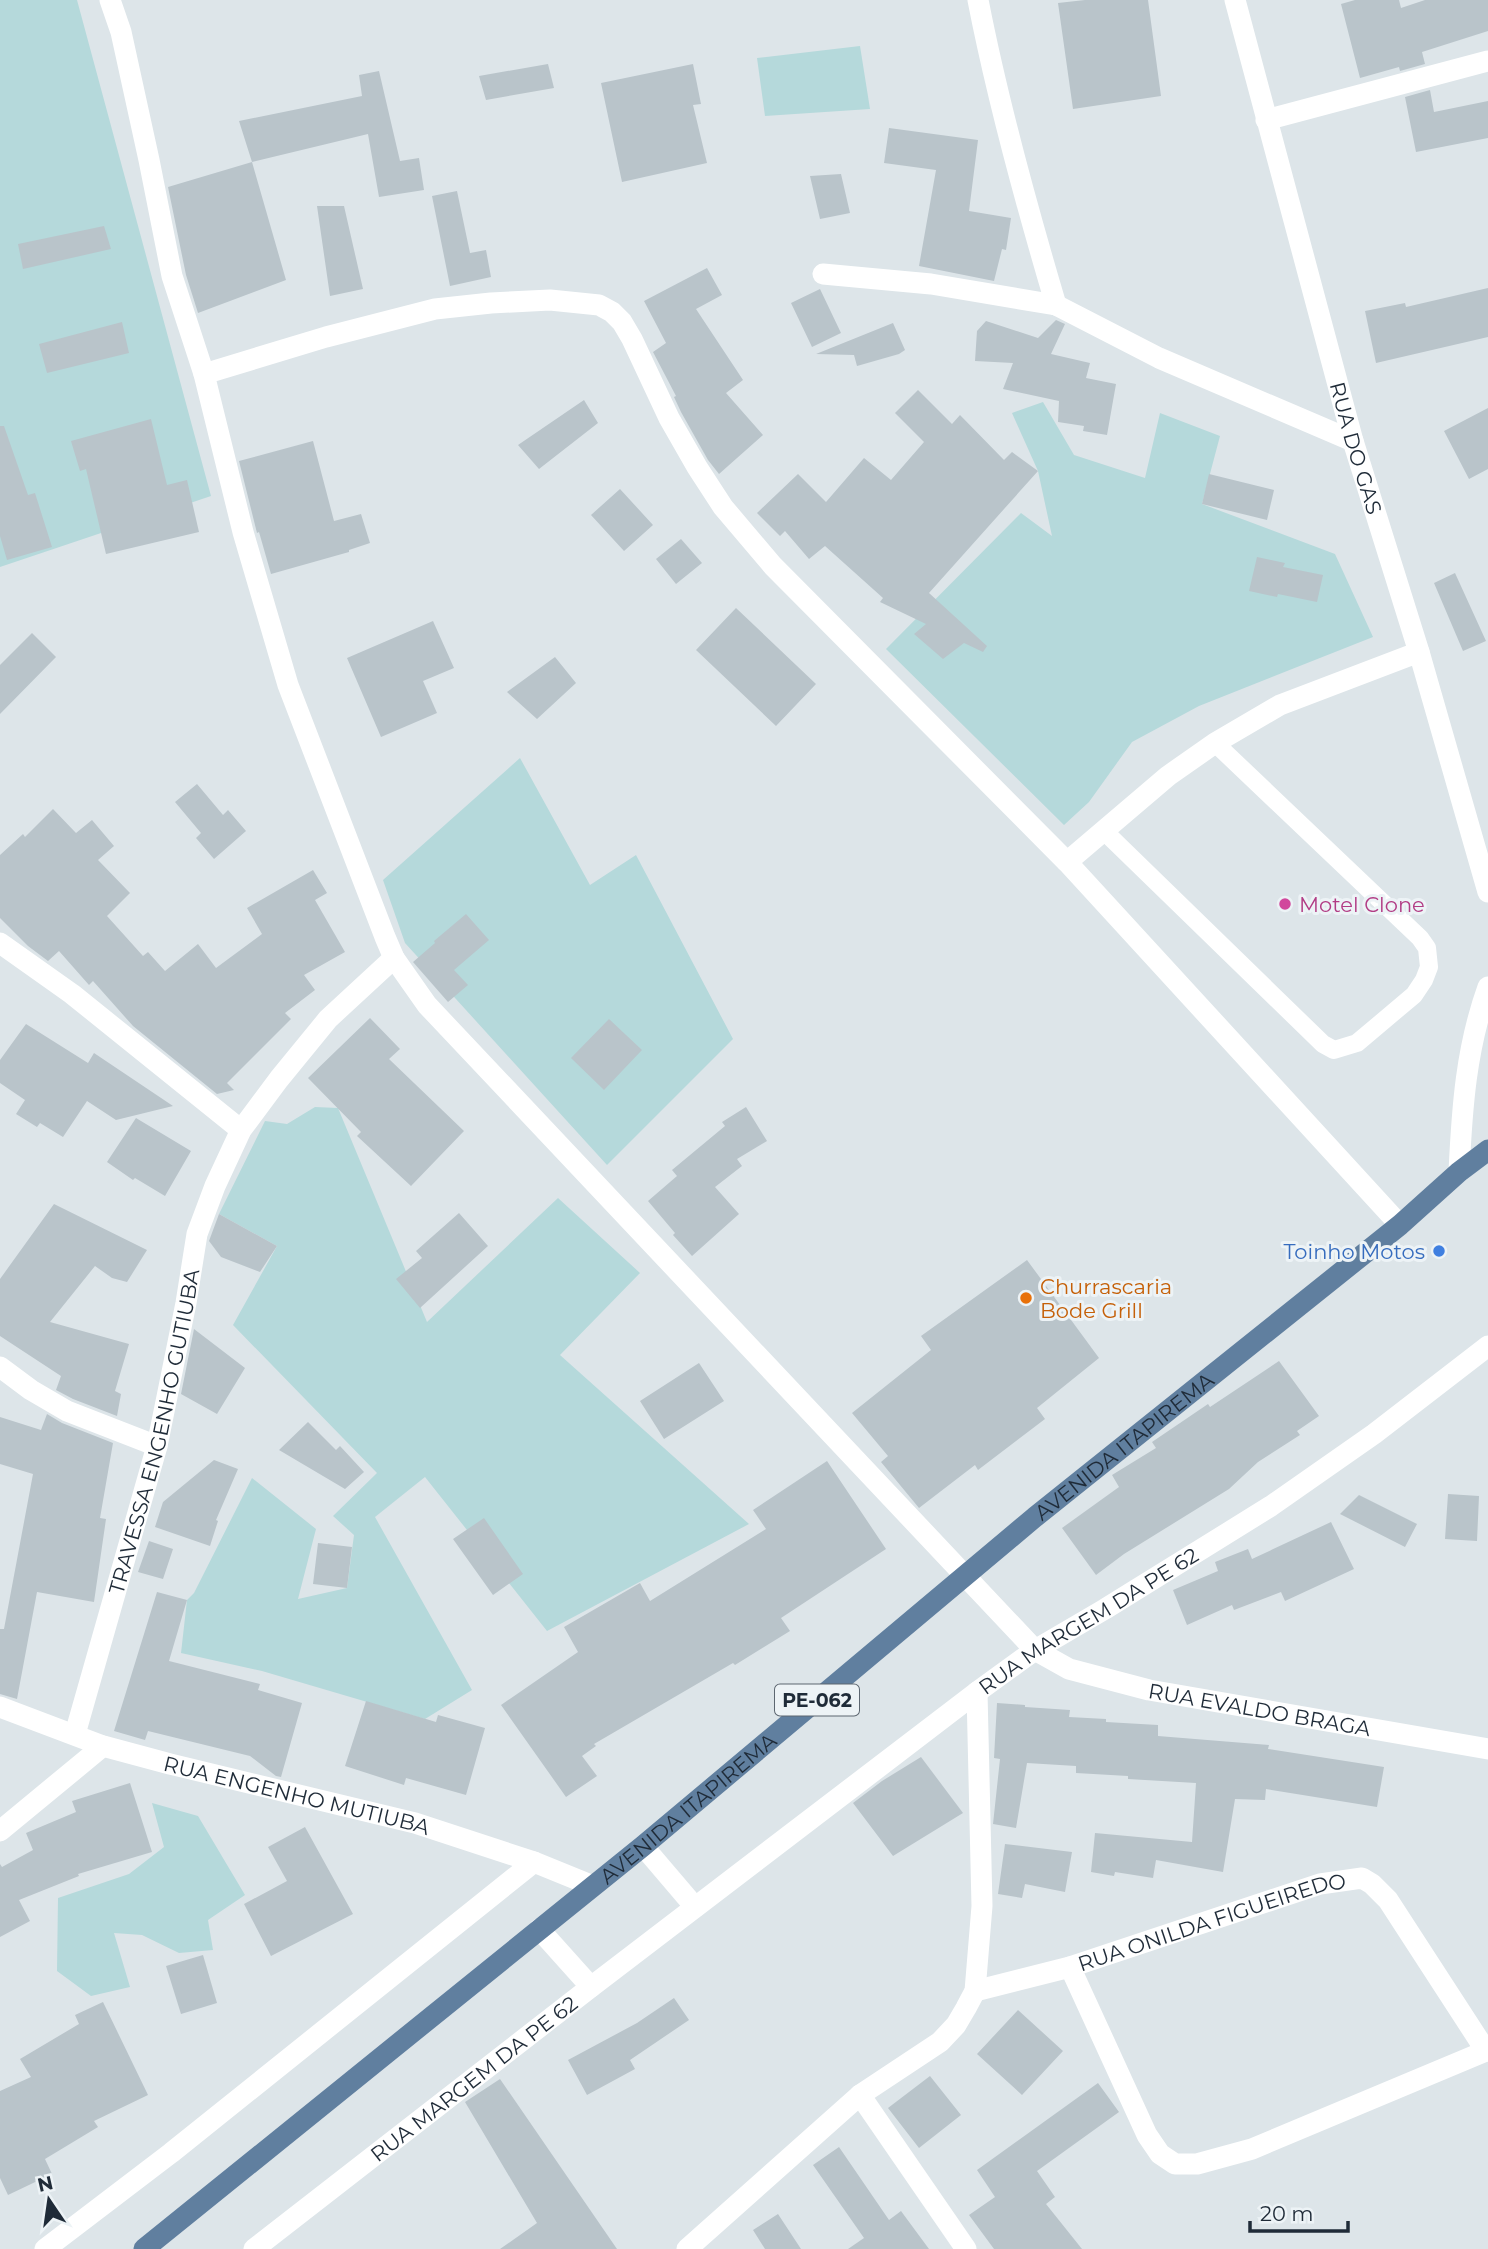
<svg xmlns="http://www.w3.org/2000/svg" width="1488" height="2249" font-family="Montserrat,sans-serif">
  <style>
    .green { fill: #b5d9db }
    .building { fill: #b9c4ca }
    .lines { fill: none; stroke-linecap: round; stroke-linejoin: round }
    .lane { stroke: #fff; stroke-width: 18 }
    .street { stroke: #fff; stroke-width: 21 }
    .primary { stroke: #607f9f; stroke-width: 21 }
    .hotel-dot { fill: #d1479c; stroke: #edf3f6; stroke-width: 2.5 }
    .shop-dot { fill: #3f7fe0; stroke: #edf3f6; stroke-width: 2.5 }
    .food-dot { fill: #e8710a; stroke: #edf3f6; stroke-width: 2.5 }
    .labels { text-anchor: middle; dominant-baseline: central; stroke-width: 6; stroke-linejoin: round; paint-order: stroke }
    .shield { fill: #edf3f6; stroke: #5d6771; stroke-width: 2 }
    .shield-label { font-size: 19px; font-weight: bold; fill: #1f2b38 }
    .street-label { font-size: 21px; fill: #1f2b38; stroke: #edf3f6 }
    .hotel-label { font-size: 21px; fill: #b23c85; stroke: #edf3f6; text-anchor: start }
    .shop-label { font-size: 21px; fill: #366cbe; stroke: #edf3f6; text-anchor: end }
    .food-label { font-size: 21px; fill: #c56008; stroke: #edf3f6; text-anchor: start }
  </style>
  <rect width="100%" height="100%" fill="#dde5e9"/>
  <path class="green" d="M 0,0 L 77,0 L 211,496 L 0,567 Z
    M 860,46 L 870,109 L 765,116 L 757,58 Z
    M 1043,402 L 1074,455 L 1145,478 L 1160,413 L 1220,436 L 1202,504 L 1335,554 L 1373,637 L 1199,706 L 1132,742 L 1089,802 L 1064,825 L 886,649 L 1021,513 L 1052,536 L 1038,471 L 1012,413 Z
    M 520,758 L 590,885 L 636,855 L 733,1039 L 607,1165 L 405,943 L 383,880 Z
    M 315,1107 L 338,1108 L 427,1322 L 558,1198 L 640,1273 L 560,1355 L 749,1524 L 547,1631 L 425,1477 L 375,1517 L 472,1690 L 425,1719 L 262,1671 L 181,1653 L 187,1600 L 194,1593 L 252,1478 L 316,1529 L 298,1599 L 347,1588 L 354,1535 L 333,1516 L 377,1473 L 233,1325 L 277,1246 L 219,1214 L 265,1121 L 287,1124 Z
    M 152,1803 L 198,1816 L 245,1895 L 208,1920 L 213,1950 L 179,1953 L 142,1935 L 114,1933 L 130,1987 L 91,1996 L 57,1971 L 58,1898 L 129,1874 L 164,1847 Z"/>
  <path class="building" d="M 1085,0 L 1148,0 L 1161,96 L 1073,109 L 1058,3 Z
    M 1355,0 L 1399,0 L 1401,8 L 1425,0 L 1488,0 L 1488,31 L 1422,52 L 1425,64 L 1400,71 L 1399,67 L 1360,78 L 1341,4 Z
    M 548,64 L 554,88 L 486,100 L 479,76 Z
    M 693,64 L 701,104 L 693,105 L 707,163 L 622,182 L 601,83 Z
    M 379,71 L 400,161 L 419,158 L 424,190 L 379,197 L 368,134 L 252,162 L 239,121 L 362,96 L 359,75 Z
    M 1430,90 L 1434,112 L 1488,101 L 1488,138 L 1416,152 L 1405,97 Z
    M 889,128 L 978,140 L 969,211 L 1011,218 L 1006,250 L 1002,249 L 994,281 L 919,266 L 936,170 L 884,163 Z
    M 252,162 L 286,280 L 198,313 L 186,275 L 168,187 Z
    M 841,174 L 850,213 L 820,219 L 810,176 Z
    M 457,191 L 470,253 L 486,250 L 491,277 L 450,286 L 432,196 Z
    M 317,206 L 344,206 L 363,289 L 330,296 Z
    M 104,226 L 111,249 L 23,269 L 18,244 Z
    M 707,268 L 722,295 L 696,309 L 743,380 L 726,393 L 763,435 L 719,474 L 708,460 L 681,412 L 674,397 L 676,396 L 653,352 L 666,343 L 644,301 Z
    M 1488,288 L 1488,337 L 1376,363 L 1365,311 L 1405,303 L 1406,307 Z
    M 820,289 L 841,333 L 812,347 L 791,303 Z
    M 1056,320 L 1065,324 L 1051,354 L 1090,363 L 1086,378 L 1116,384 L 1107,435 L 1083,431 L 1084,426 L 1058,422 L 1059,401 L 1003,389 L 1013,363 L 975,361 L 977,331 L 986,321 L 1038,338 Z
    M 122,322 L 129,353 L 47,373 L 39,344 Z
    M 893,323 L 905,350 L 899,354 L 857,366 L 854,355 L 816,354 Z
    M 918,390 L 952,424 L 960,415 L 1004,460 L 1012,452 L 1038,471 L 929,593 L 987,646 L 983,652 L 964,643 L 943,659 L 914,634 L 926,624 L 880,602 L 883,598 L 825,546 L 809,559 L 785,531 L 780,536 L 757,513 L 798,474 L 826,502 L 864,458 L 891,480 L 924,442 L 895,413 Z
    M 584,400 L 598,423 L 539,469 L 518,445 Z
    M 1488,408 L 1488,469 L 1469,479 L 1444,431 Z
    M 151,419 L 167,485 L 187,480 L 199,532 L 106,554 L 86,469 L 80,471 L 71,441 Z
    M 0,426 L 4,426 L 28,495 L 35,493 L 52,547 L 7,560 L 0,536 Z
    M 313,441 L 334,521 L 361,514 L 370,543 L 349,550 L 349,552 L 271,574 L 259,532 L 257,533 L 239,461 Z
    M 1209,474 L 1274,490 L 1267,520 L 1202,504 Z
    M 620,489 L 653,525 L 624,551 L 591,515 Z
    M 681,539 L 702,563 L 676,584 L 656,559 Z
    M 1257,557 L 1285,563 L 1283,567 L 1323,575 L 1317,602 L 1278,594 L 1277,597 L 1249,591 Z
    M 1455,573 L 1486,641 L 1463,651 L 1434,583 Z
    M 736,608 L 816,684 L 776,726 L 696,650 Z
    M 433,621 L 454,668 L 423,681 L 437,713 L 381,737 L 347,658 Z
    M 32,633 L 56,657 L 0,714 L 0,665 Z
    M 555,657 L 576,683 L 537,719 L 507,692 Z
    M 197,784 L 223,815 L 228,810 L 246,831 L 214,859 L 196,838 L 201,833 L 175,802 Z
    M 53,809 L 76,833 L 92,820 L 114,846 L 98,860 L 130,893 L 107,916 L 143,956 L 148,952 L 165,971 L 198,944 L 216,968 L 262,934 L 247,908 L 313,870 L 327,893 L 315,900 L 345,952 L 304,975 L 315,990 L 285,1013 L 291,1019 L 227,1083 L 234,1090 L 217,1094 L 133,1026 L 93,981 L 89,985 L 59,951 L 48,961 L 28,946 L 0,918 L 0,855 L 23,834 L 25,837 Z
    M 466,914 L 489,940 L 454,970 L 468,985 L 448,1002 L 413,962 L 435,943 L 434,941 Z
    M 370,1018 L 400,1049 L 389,1059 L 464,1131 L 411,1186 L 357,1136 L 361,1132 L 308,1078 Z
    M 609,1019 L 642,1050 L 604,1090 L 571,1058 Z
    M 26,1024 L 88,1063 L 94,1053 L 173,1106 L 116,1120 L 87,1101 L 63,1137 L 40,1123 L 37,1127 L 16,1114 L 25,1100 L 0,1083 L 0,1060 Z
    M 746,1107 L 767,1141 L 737,1159 L 742,1166 L 715,1187 L 739,1214 L 692,1256 L 673,1235 L 675,1233 L 648,1201 L 677,1176 L 672,1170 L 725,1126 L 722,1122 Z
    M 136,1118 L 191,1151 L 165,1196 L 135,1178 L 133,1180 L 107,1162 Z
    M 54,1204 L 147,1250 L 127,1282 L 112,1278 L 95,1266 L 50,1322 L 129,1344 L 115,1391 L 121,1394 L 117,1416 L 73,1399 L 56,1390 L 61,1376 L 0,1336 L 0,1279 Z
    M 459,1213 L 488,1246 L 420,1308 L 396,1279 L 422,1258 L 416,1251 Z
    M 219,1214 L 277,1246 L 260,1272 L 221,1257 L 209,1241 Z
    M 1027,1260 L 1099,1358 L 1037,1408 L 1045,1419 L 978,1470 L 975,1465 L 919,1508 L 881,1462 L 888,1456 L 852,1413 L 931,1350 L 921,1336 Z
    M 194,1329 L 245,1368 L 217,1414 L 181,1394 Z
    M 1279,1361 L 1319,1416 L 1297,1431 L 1300,1435 L 1258,1462 L 1229,1489 L 1124,1554 L 1096,1575 L 1062,1528 L 1119,1487 L 1112,1475 L 1156,1448 L 1152,1442 L 1208,1404 L 1210,1407 Z
    M 699,1363 L 724,1401 L 664,1439 L 640,1401 Z
    M 47,1414 L 62,1423 L 113,1443 L 100,1518 L 106,1519 L 94,1602 L 37,1592 L 17,1699 L 0,1694 L 0,1629 L 4,1629 L 33,1474 L 0,1464 L 0,1417 L 41,1430 Z
    M 308,1422 L 336,1450 L 340,1446 L 364,1472 L 345,1489 L 279,1450 Z
    M 214,1460 L 238,1469 L 216,1520 L 218,1521 L 210,1546 L 155,1527 L 163,1502 Z
    M 827,1461 L 886,1549 L 781,1618 L 790,1631 L 735,1665 L 733,1663 L 594,1744 L 596,1746 L 582,1756 L 597,1776 L 566,1797 L 501,1705 L 578,1652 L 564,1627 L 640,1583 L 650,1601 L 766,1529 L 753,1510 Z
    M 1448,1494 L 1479,1496 L 1477,1541 L 1445,1539 Z
    M 1359,1495 L 1417,1524 L 1405,1547 L 1340,1514 Z
    M 484,1518 L 523,1574 L 493,1595 L 453,1539 Z
    M 1331,1522 L 1354,1569 L 1285,1601 L 1281,1592 L 1234,1610 L 1232,1605 L 1187,1625 L 1173,1590 L 1218,1571 L 1215,1562 L 1248,1549 L 1252,1559 Z
    M 149,1541 L 173,1549 L 163,1579 L 138,1572 Z
    M 318,1543 L 352,1547 L 347,1588 L 313,1584 Z
    M 157,1592 L 187,1600 L 169,1661 L 260,1684 L 258,1690 L 302,1703 L 281,1777 L 276,1776 L 250,1756 L 148,1731 L 145,1740 L 114,1731 Z
    M 366,1701 L 436,1722 L 438,1715 L 485,1728 L 466,1795 L 406,1778 L 404,1785 L 345,1766 Z
    M 997,1703 L 1025,1705 L 1025,1707 L 1070,1710 L 1069,1717 L 1106,1719 L 1106,1722 L 1158,1725 L 1158,1736 L 1269,1745 L 1268,1749 L 1384,1767 L 1377,1807 L 1266,1789 L 1265,1800 L 1235,1799 L 1223,1872 L 1156,1860 L 1153,1878 L 1115,1872 L 1114,1876 L 1091,1872 L 1095,1833 L 1192,1842 L 1196,1783 L 1128,1779 L 1128,1776 L 1076,1773 L 1076,1766 L 1027,1763 L 1016,1828 L 993,1824 L 1000,1759 L 994,1758 Z
    M 921,1757 L 963,1813 L 893,1856 L 853,1803 L 882,1781 Z
    M 130,1783 L 152,1852 L 78,1874 L 79,1876 L 19,1900 L 30,1921 L 0,1937 L 0,1864 L 2,1867 L 33,1850 L 26,1833 L 76,1812 L 72,1801 Z
    M 305,1827 L 353,1914 L 271,1956 L 244,1904 L 287,1881 L 268,1847 Z
    M 1005,1844 L 1072,1852 L 1065,1892 L 1025,1884 L 1022,1898 L 998,1894 Z
    M 203,1955 L 217,2003 L 181,2014 L 166,1966 Z
    M 674,1998 L 689,2020 L 630,2060 L 635,2069 L 587,2095 L 568,2060 L 637,2023 Z
    M 103,2002 L 148,2095 L 94,2121 L 98,2127 L 45,2159 L 52,2174 L 8,2195 L 0,2178 L 0,2091 L 31,2077 L 20,2059 L 79,2024 L 75,2015 Z
    M 1018,2010 L 1063,2051 L 1022,2095 L 977,2054 Z
    M 930,2076 L 961,2115 L 919,2148 L 888,2108 Z
    M 500,2079 L 617,2249 L 500,2249 L 537,2223 L 465,2102 Z
    M 1098,2083 L 1119,2112 L 1037,2171 L 1055,2197 L 1046,2204 L 1082,2249 L 994,2249 L 969,2215 L 995,2197 L 977,2170 Z
    M 839,2147 L 889,2220 L 901,2211 L 929,2249 L 848,2249 L 864,2238 L 813,2165 Z
    M 778,2214 L 801,2249 L 765,2249 L 753,2230 Z"/>
  <g class="lines">
    <path class="lane" d="M 1104,831 L 1323,1044 L 1334,1050 L 1357,1043 L 1414,995 L 1424,980 L 1429,967 L 1427,948 L 1420,938 L 1215,743"/>
    <g class="street">
      <path id="s1" d="M 110,0 L 121,32 L 149,160 L 172,276 L 204,374 L 243,532 L 288,685 L 385,937 L 394,958 L 427,1005 L 1035,1650 L 1069,1669 L 1149,1690 L 1488,1749"/>
      <path d="M 978,0 C 998,103 1026,204 1056,305"/>
      <path id="s2" d="M 1235,0 L 1353,441 L 1419,652 L 1488,892"/>
      <path d="M 1266,120 L 1488,61"/>
      <path d="M 823,274 L 931,284 L 1056,305 L 1159,358 L 1353,441"/>
      <path d="M 204,374 L 326,337 L 435,309 L 491,303 L 550,300 L 599,305 L 612,312 L 622,322 L 632,339 L 669,418 L 697,467 L 723,507 L 773,566 L 1067,862 L 1400,1225"/>
      <path d="M 1067,862 L 1168,776 L 1215,743 L 1280,705 L 1419,652"/>
      <path d="M 0,943 L 72,994 L 241,1130"/>
      <path d="M 1459,1172 C 1462,1108 1466,1048 1488,987"/>
      <path d="M 0,1367 L 31,1390 L 67,1411 L 157,1446"/>
      <path id="s3" d="M 0,1707 L 103,1746 L 170,1764 L 415,1823 L 534,1862 L 593,1886"/>
      <path id="s4" d="M 75,1734 L 157,1446 L 186,1303 L 197,1234 L 215,1186 L 241,1130 L 279,1079 L 328,1019 L 394,958"/>
      <path d="M 0,1831 L 103,1746"/>
      <path d="M 643,1846 L 695,1907"/>
      <path d="M 539,1929 L 591,1987"/>
      <path d="M 1070,1967 L 1147,2135 L 1160,2154 L 1175,2164 L 1197,2164 L 1252,2149 L 1486,2051"/>
      <path id="s5" d="M 975,1991 L 1070,1967 L 1320,1884 L 1362,1878 L 1372,1884 L 1388,1900 L 1486,2051 L 1488,2051"/>
      <path d="M 860,2095 L 966,2249"/>
      <path d="M 45,2249 L 171,2153 L 534,1862"/>
      <path id="s6" d="M 254,2249 L 591,1987 L 977,1692 L 1035,1650 L 1105,1609 L 1271,1506 L 1374,1434 L 1488,1346"/>
      <path d="M 687,2249 L 860,2095 L 940,2042 L 956,2025 L 966,2008 L 975,1991 L 982,1906 L 977,1692"/>
    </g>
    <path class="primary" id="s7" d="M 144,2249 L 643,1846 L 1035,1517 L 1400,1225 L 1459,1172 L 1488,1150"/>
  </g>
  <circle class="hotel-dot" cx="1285" cy="904" r="7"/>
  <circle class="shop-dot" cx="1439" cy="1251" r="7"/>
  <circle class="food-dot" cx="1026" cy="1298" r="7"/>
  <g class="labels">
    <rect class="shield" x="775" y="1684.5" width="84" height="31" rx="5"/>
    <g class="shield-label">
      <text x="817" y="1700">PE-062</text>
    </g>
    <g class="street-label">
      <text stroke="none"><textPath href="#s2" startOffset="464">RUA DO GAS</textPath></text>
      <text stroke="none"><textPath href="#s4" startOffset="313">TRAVESSA ENGENHO GUTIUBA</textPath></text>
      <text stroke="none"><textPath href="#s7" startOffset="1267">AVENIDA ITAPIREMA</textPath></text>
      <text stroke="none"><textPath href="#s6" startOffset="1045">RUA MARGEM DA PE 62</textPath></text>
      <text stroke="none"><textPath href="#s1" startOffset="2179">RUA EVALDO BRAGA</textPath></text>
      <text stroke="none"><textPath href="#s3" startOffset="310">RUA ENGENHO MUTIUBA</textPath></text>
      <text stroke="none"><textPath href="#s7" startOffset="700">AVENIDA ITAPIREMA</textPath></text>
      <text stroke="none"><textPath href="#s5" startOffset="247">RUA ONILDA FIGUEIREDO</textPath></text>
      <text stroke="none"><textPath href="#s6" startOffset="278">RUA MARGEM DA PE 62</textPath></text>
    </g>
    <g class="hotel-label">
      <text x="1299" y="904">Motel Clone</text>
    </g>
    <g class="shop-label">
      <text x="1425" y="1251">Toinho Motos</text>
    </g>
    <g class="food-label">
      <text x="1040" y="1286">Churrascaria<tspan x="1040" dy="24">Bode Grill</tspan></text>
    </g>
  </g>
  <g transform="translate(49 2200) rotate(347)" stroke="#edf3f6" stroke-width="5" paint-order="stroke">
  <path d="M0-5L12 26L0 18L-12 26Z" fill="#1f2b38"/>
  <text y="-10" font-size="19" font-weight="bold" text-anchor="middle" fill="#1f2b38">N</text>
  </g>
  <path d="M1250 2221v10h98v-10" fill="none" stroke="#1f2b38" stroke-width="3.5"/>
  <text x="1260" y="2221" font-size="21" fill="#1f2b38" stroke="#edf3f6" stroke-width="5" paint-order="stroke">20 m</text>
</svg>
